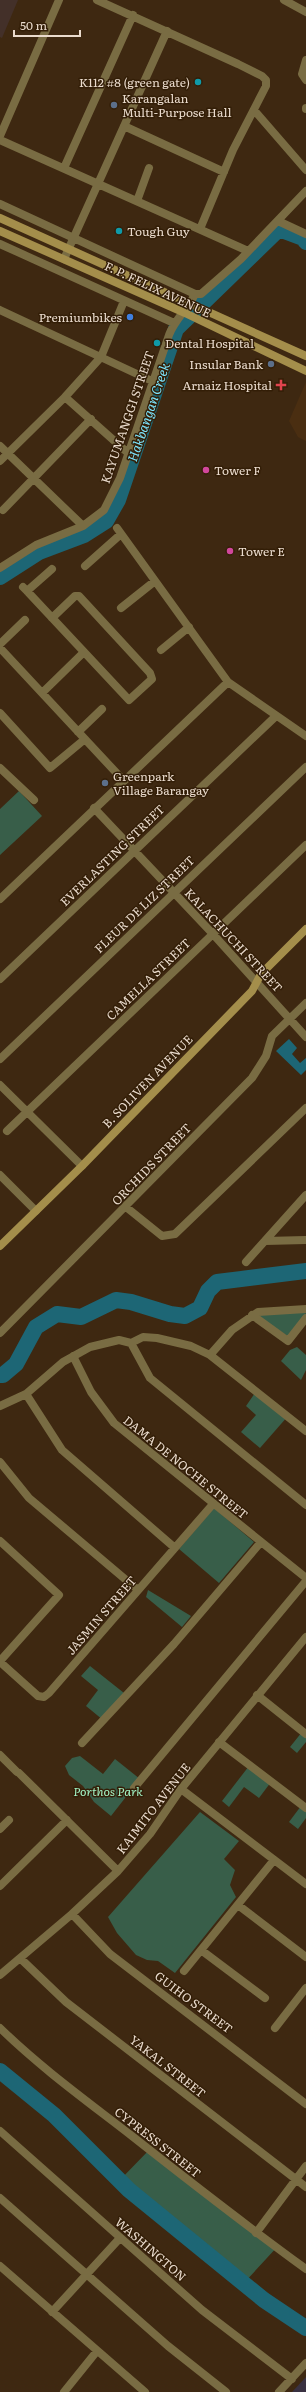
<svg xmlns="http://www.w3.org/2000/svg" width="306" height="2392" font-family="Literata,serif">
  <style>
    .built { fill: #4a2e11 }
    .industrial { fill: #393141 }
    .education { fill: #433029 }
    .green { fill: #385e49 }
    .water { fill: #1d6675 }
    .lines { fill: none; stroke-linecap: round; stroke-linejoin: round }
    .river { stroke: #1d6675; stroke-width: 16 }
    .street { stroke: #796c43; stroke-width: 8 }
    .secondary { stroke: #a48e4b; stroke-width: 8 }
    .culture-dot { fill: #0f9aa8; stroke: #331e07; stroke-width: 1.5 }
    .service-dot { fill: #5c6f8a; stroke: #331e07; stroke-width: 1.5 }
    .shop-dot { fill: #3f7fe0; stroke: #331e07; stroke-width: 1.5 }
    .health-dot { fill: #e0444e; stroke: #331e07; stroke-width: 1.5 }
    .hotel-dot { fill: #d1479c; stroke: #331e07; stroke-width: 1.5 }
    .labels { text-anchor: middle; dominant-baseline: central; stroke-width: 3; stroke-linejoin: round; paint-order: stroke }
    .poi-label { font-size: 12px; fill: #eadbcd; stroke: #331e07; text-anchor: start }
    .street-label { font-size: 12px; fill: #eadbcd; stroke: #331e07 }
    .park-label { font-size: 12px; font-style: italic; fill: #a3f5c6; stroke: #331e07 }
    .water-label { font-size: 13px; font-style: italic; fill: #7de6ff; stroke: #331e07 }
  </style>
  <rect width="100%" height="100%" fill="#3e2811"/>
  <path class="built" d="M 306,382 L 306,441 L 298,437 L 289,421 Z"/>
  <path class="industrial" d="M 306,2377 L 306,2392 L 292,2392 Z"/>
  <path class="education" d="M 0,0 L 18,0 L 2,38 L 0,37 Z"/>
  <path class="green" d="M 19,791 L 42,816 L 0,855 L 0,809 Z
    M 304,1310 L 306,1314 L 289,1337 L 256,1315 Z
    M 297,1347 L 306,1355 L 306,1370 L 301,1380 L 281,1361 L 290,1350 Z
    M 257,1390 L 288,1416 L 260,1448 L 241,1432 L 256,1415 L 246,1406 Z
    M 214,1508 L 254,1542 L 219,1583 L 179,1549 Z
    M 148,1590 L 191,1616 L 182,1627 L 146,1597 Z
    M 90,1666 L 124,1693 L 103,1720 L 86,1706 L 98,1690 L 81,1676 Z
    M 302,1732 L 306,1736 L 306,1742 L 297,1753 L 290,1747 Z
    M 80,1756 L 103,1774 L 115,1759 L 140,1779 L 111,1816 L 94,1802 L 83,1786 L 69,1775 L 65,1766 L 72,1758 Z
    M 249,1766 L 271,1782 L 259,1798 L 244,1787 L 229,1807 L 222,1801 Z
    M 301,1806 L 306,1810 L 306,1818 L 298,1829 L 289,1822 Z
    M 200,1812 L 239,1841 L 224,1859 L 235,1870 L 230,1885 L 236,1897 L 175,1973 L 158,1961 L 147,1960 L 136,1955 L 117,1933 L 108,1917 Z
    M 151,2148 L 278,2246 L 244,2283 L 180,2235 L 117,2183 Z"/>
  <path class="water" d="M 289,1039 L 297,1048 L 292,1054 L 300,1063 L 306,1058 L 306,1070 L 301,1075 L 276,1051 Z"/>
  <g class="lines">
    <path class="river" d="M 0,577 L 39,552 L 84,535 L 106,521 L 118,500 L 176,329 L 279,229 L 303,238 L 306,242
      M 0,1375 L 3,1375 L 16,1364 L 36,1327 L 57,1314 L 81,1317 L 116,1300 L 131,1302 L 170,1314 L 185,1316 L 200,1308 L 208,1291 L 217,1282 L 306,1271
      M 0,2071 L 54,2115 L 129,2190 L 264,2300 L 306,2328"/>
    <path class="street" d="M 97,0 L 238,64 L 262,76 L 266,80 L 266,86 L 233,150 L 200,229
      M 284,0 L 306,12
      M 306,60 L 302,74 L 306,80
      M 306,108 L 306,109
      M 254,110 L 306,170
      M 124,126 L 224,172
      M 0,136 L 59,0
      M 0,140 L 248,251
      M 64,168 L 133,15
      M 137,201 L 149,168
      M 0,204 L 195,294 L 201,294 L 241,259 L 306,191
      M 278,221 L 306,234
      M 0,244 L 174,323
      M 64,259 L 167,31
      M 0,310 L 152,381
      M 65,397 L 128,453
      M 0,446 L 83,526
      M 0,461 L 65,397 L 101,357 L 124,301
      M 3,510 L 91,419
      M 117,528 L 228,682 L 306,736
      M 85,566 L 121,534
      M 0,568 L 36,545 L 83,526 L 104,510 L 120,478 L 169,335 C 175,319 188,309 195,294
      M 23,587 L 27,591 L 129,700 L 152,679 L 150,673 L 79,596 L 75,596 L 52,618
      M 27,591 L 52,569
      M 121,608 L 155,581
      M 0,644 L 25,620
      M 0,648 L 124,781
      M 161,650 L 189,627
      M 42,693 L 84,652
      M 0,713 L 50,768 L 85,739
      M 78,732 L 102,709
      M 0,768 L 34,800
      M 94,808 L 212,933 L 306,1037
      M 0,899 L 228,682
      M 0,979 L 276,716
      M 0,1059 L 306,767
      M 0,1085 L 82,1166
      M 7,1131 L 306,845
      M 0,1175 L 36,1211
      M 126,1207 L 162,1236 L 175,1234 L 306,1108
      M 265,1241 L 306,1240
      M 246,1262 L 306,1195
      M 252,1315 L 288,1341 L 306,1318
      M 0,1333 L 252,1078 L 266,1056 L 272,1036 L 306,1003
      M 131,1343 L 150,1378 L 306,1505
      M 210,1355 L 232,1330 L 258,1312 L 306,1309
      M 73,1356 L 91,1392 L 114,1423 L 306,1578
      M 26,1394 L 62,1450 L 175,1548
      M 0,1406 L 26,1394 L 63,1362 L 90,1347 L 119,1340 L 131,1343 L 143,1337 L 157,1338 L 191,1346 L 210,1355 L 306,1431
      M 0,1462 L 29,1498 L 138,1590
      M 0,1541 L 59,1595 L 0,1661
      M 0,1662 L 38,1696 L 44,1697 L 49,1693 L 213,1504
      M 257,1695 L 306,1734
      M 219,1742 L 306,1808
      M 82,1743 L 174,1644 L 261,1542
      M 0,1755 L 17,1772
      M 19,1773 L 118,1871
      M 134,1788 L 306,1581
      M 181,1789 L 306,1884
      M 0,1829 L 9,1820
      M 0,1886 L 67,1820
      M 238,1905 L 306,1957
      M 72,1914 L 110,1954 L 306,2104
      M 201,1950 L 265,1998
      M 21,1959 L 66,2002 L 306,2187
      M 184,1971 L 274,1860
      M 0,1975 L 72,1914 L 118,1871 L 150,1834 L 181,1789 L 306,1637
      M 0,2028 C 41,2068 87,2101 132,2136 C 189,2181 247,2226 306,2269
      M 275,2028 L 306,1988
      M 0,2131 L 202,2310 L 292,2379
      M 0,2198 L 168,2346 L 226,2392
      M 256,2233 L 306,2166
      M 0,2266 L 145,2392
      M 52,2312 L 120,2238
      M 64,2392 L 97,2351
      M 279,2392 L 306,2363"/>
    <path class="secondary" d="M 0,218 L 306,356
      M 0,231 L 185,313 L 306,371
      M 0,1246 L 82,1166 L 252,991 L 261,974 L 306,929"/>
  </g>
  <g class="culture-dot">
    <circle cx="198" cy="82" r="4"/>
    <circle cx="119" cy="231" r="4"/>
    <circle cx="157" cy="343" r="4"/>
  </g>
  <g class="service-dot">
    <circle cx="114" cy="105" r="4"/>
    <circle cx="271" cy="364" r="4"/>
    <circle cx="105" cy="783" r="4"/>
  </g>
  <circle class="shop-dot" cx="130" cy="317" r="4"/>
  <path class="health-dot" d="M279 379h4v4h4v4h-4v4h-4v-4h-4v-4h4z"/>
  <g class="hotel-dot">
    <circle cx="206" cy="470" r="4"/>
    <circle cx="230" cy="551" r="4"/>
  </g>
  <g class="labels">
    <g class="poi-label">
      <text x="190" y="82" text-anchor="end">K112 #8 (green gate)</text>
      <text x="122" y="98">Karangalan<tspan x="122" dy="14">Multi-Purpose Hall</tspan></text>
      <text x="127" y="231">Tough Guy</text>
      <text x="122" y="317" text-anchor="end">Premiumbikes</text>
      <text x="165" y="343">Dental Hospital</text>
      <text x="263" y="364" text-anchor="end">Insular Bank</text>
      <text x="272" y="385" text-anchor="end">Arnaiz Hospital</text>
      <text x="214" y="470">Tower F</text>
      <text x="238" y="551">Tower E</text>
      <text x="113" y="776">Greenpark<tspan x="113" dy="14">Village Barangay</tspan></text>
    </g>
    <g class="street-label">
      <text transform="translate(158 289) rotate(25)">F. P. FELIX AVENUE</text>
      <text transform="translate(127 417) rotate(-71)">KAYUMANGGI STREET</text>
      <text transform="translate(112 855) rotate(-44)">EVERLASTING STREET</text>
      <text transform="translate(144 904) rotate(-44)">FLEUR DE LIZ STREET</text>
      <text transform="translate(234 940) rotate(47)">KALACHUCHI STREET</text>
      <text transform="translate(148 979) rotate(-44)">CAMELLA STREET</text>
      <text transform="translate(147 1081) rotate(-46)">B. SOLIVEN AVENUE</text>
      <text transform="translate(151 1164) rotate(-46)">ORCHIDS STREET</text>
      <text transform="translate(186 1467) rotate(39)">DAMA DE NOCHE STREET</text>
      <text transform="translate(101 1615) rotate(-49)">JASMIN STREET</text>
      <text transform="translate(153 1808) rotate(-52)">KAIMITO AVENUE</text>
      <text transform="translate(194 2002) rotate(37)">GUIHO STREET</text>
      <text transform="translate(168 2066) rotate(38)">YAKAL STREET</text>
      <text transform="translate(158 2142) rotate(38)">CYPRESS STREET</text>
      <text transform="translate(151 2249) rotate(41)">WASHINGTON</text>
    </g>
    <g class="park-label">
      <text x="108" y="1791">Porthos Park</text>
    </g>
    <g class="water-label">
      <text transform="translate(148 412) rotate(-71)">Hakbangan Creek</text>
    </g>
  </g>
  <path d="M14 30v6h66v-6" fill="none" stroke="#eadbcd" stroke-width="2"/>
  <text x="20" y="30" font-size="12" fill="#eadbcd" stroke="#331e07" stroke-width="3" paint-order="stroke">50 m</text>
</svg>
